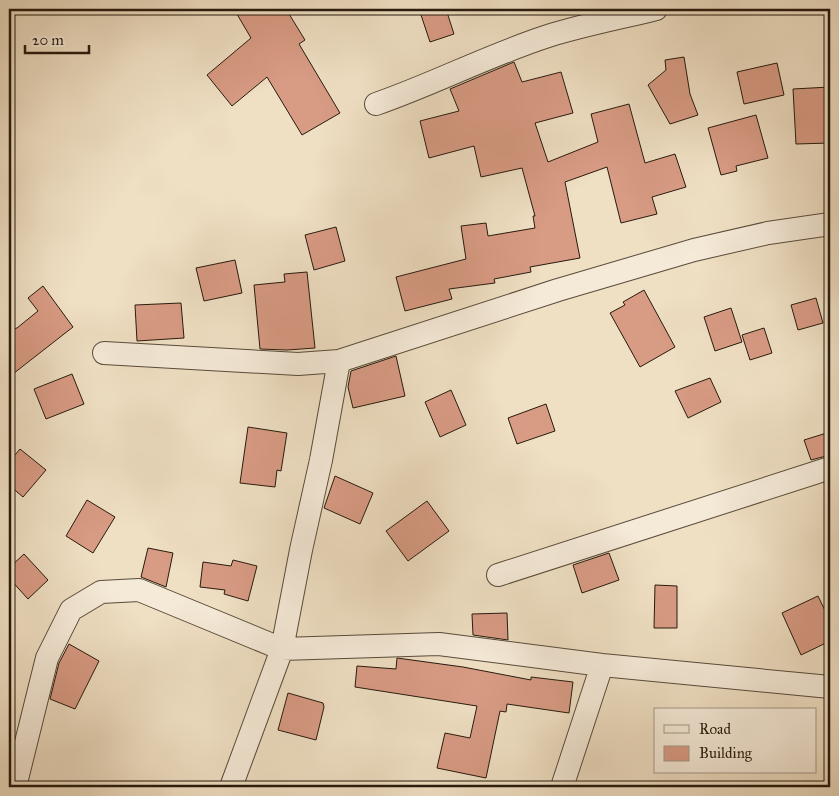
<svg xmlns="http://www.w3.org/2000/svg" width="839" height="796" font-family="'IM FELL Great Primer',serif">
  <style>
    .building { fill: #d89b84; stroke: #271a0d }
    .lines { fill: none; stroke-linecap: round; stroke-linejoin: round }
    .minor-casing { stroke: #594b3a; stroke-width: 24 }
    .minor { stroke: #f5ead8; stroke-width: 22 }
  </style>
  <rect width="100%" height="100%" fill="#efdfc3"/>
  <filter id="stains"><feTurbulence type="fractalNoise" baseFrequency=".004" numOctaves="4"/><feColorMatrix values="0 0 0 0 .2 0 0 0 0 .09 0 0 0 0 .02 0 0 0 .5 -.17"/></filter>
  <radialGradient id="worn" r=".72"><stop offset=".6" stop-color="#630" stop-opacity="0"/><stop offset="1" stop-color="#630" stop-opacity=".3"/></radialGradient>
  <path class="building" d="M 234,9 L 286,9 L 305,40 L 299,44 L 340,113 L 302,135 L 267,77 L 232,106 L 207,75 L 251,38 Z
    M 419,9 L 446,9 L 454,34 L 430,42 Z
    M 684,57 L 690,94 L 698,115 L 670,124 L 648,85 L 666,70 L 665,60 Z
    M 514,62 L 522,82 L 561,72 L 573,113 L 535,123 L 548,162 L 598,142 L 591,114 L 629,104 L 645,163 L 675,154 L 686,187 L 652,197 L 657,214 L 621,223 L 607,167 L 565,182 L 580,258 L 530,267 L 531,272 L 494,279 L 495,283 L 449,289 L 452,299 L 405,311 L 396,277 L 466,259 L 461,226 L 486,223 L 488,236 L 535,228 L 533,216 L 535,216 L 522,168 L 481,177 L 474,146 L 429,158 L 420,121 L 459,111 L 450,89 Z
    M 777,63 L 784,95 L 744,104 L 737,72 Z
    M 830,87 L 830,143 L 796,144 L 793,89 Z
    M 756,115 L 768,158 L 736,166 L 737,171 L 721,175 L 708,128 Z
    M 336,227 L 345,261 L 314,270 L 305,235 Z
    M 235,260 L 242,293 L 204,301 L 196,268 Z
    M 307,272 L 315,348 L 287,350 L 260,349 L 254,285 L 285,282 L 284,274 Z
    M 43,286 L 73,327 L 9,377 L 9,330 L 17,328 L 38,311 L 28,298 Z
    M 644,290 L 675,347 L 640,367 L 610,313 L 625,305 L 623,302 Z
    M 816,298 L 823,323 L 798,330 L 791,305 Z
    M 181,303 L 184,338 L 137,341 L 135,305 Z
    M 731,308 L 742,342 L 715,351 L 704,317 Z
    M 764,328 L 772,353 L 750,360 L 742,335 Z
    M 396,356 L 405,396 L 353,408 L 348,387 L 351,371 Z
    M 72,374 L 84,404 L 46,419 L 34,389 Z
    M 710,378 L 721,402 L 688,418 L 675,391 Z
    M 451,390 L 466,425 L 440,437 L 425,402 Z
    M 546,404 L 555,431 L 517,444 L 508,418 Z
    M 248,427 L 287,433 L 281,471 L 277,470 L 275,487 L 240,483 Z
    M 830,432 L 830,455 L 811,460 L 804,440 Z
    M 20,449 L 46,470 L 23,497 L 9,485 L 9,462 Z
    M 335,476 L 373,493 L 360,524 L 324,508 Z
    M 87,500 L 115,517 L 93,553 L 66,536 Z
    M 427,501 L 449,531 L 408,561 L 386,531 Z
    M 148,548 L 173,553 L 166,587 L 141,577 Z
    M 609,553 L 619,580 L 582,593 L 573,565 Z
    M 24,554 L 48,580 L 28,599 L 9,578 L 9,568 Z
    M 233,560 L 257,566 L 248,601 L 224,594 L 225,590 L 200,587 L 203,562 L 231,566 Z
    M 655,585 L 677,586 L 677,628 L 654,628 Z
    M 818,596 L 830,621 L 830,641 L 801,655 L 782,613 Z
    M 507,613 L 508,640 L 473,635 L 472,614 Z
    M 69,644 L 99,661 L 75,709 L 50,699 L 59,663 Z
    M 397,658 L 463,667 L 531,680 L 531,677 L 573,682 L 569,713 L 507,704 L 506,712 L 500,711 L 486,778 L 437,768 L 445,733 L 470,738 L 477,706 L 355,687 L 357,666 L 396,669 Z
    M 288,693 L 323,703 L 324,707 L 316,740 L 278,730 Z"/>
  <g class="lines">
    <defs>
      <path id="minor" d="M 376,104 C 434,84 489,55 548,36 C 583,25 620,18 656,9
        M 104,353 L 298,364 L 339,361 L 558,290 L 694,250 L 768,233 L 830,224
        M 498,575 L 830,468
        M 15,787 L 47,658 L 71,610 L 101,592 L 139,590 L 282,649 L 439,644 L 602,665 L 830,687
        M 231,787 L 282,649 L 301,550 L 321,460 L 339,361
        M 562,787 L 602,665"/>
    </defs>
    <use href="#minor" class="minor-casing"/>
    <use href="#minor" class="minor"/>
  </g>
  <rect width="839" height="796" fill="none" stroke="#efdfc3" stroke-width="30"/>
  <rect x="10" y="10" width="819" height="776" fill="none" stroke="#271a0d" stroke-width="2.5"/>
  <rect x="15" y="15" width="809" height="766" fill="none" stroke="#271a0d"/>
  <rect x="654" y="708" width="162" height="65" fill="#f5ead8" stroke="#a39787"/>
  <rect x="664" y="725" width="25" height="8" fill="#f5ead8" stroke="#a39787"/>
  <text x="699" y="734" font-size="15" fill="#271a0d">Road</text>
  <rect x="664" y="746" width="25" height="15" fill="#d89b84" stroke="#a39787"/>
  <text x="699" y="758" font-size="15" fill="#271a0d">Building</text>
  <path d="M25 45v8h64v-8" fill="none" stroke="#271a0d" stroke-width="2.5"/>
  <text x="32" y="45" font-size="15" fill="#271a0d" stroke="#f5ead8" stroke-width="4" paint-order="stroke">20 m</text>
  <rect width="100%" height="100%" filter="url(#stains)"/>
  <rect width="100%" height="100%" fill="url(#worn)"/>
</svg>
